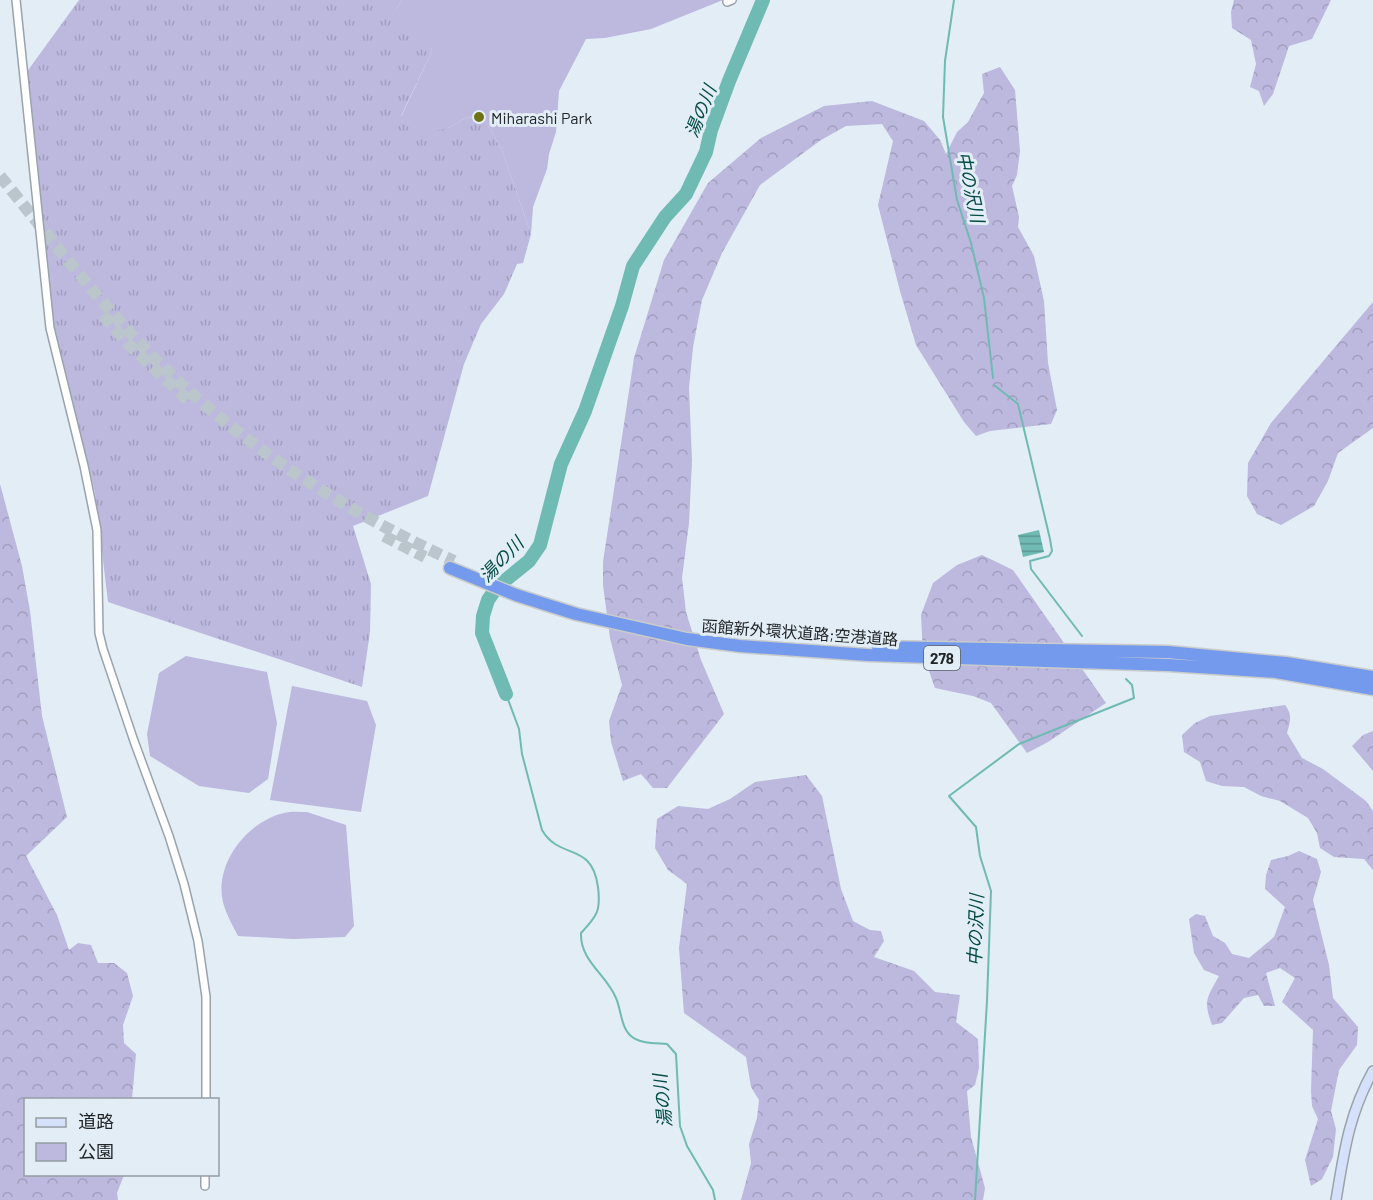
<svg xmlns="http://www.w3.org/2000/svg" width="1373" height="1200" font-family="Barlow,'Noto Sans JP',sans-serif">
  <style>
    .grass { fill: url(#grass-tufts) }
    .forest { fill: url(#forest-crowns) }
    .park { fill: #bcb8de }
    .water { fill: url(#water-rules) }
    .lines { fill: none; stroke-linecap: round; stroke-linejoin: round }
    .stream { stroke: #6fbab2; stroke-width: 2 }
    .river { stroke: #6fbab2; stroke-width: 14 }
    .highway-tunnel { stroke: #bbc5cc; stroke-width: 12; stroke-dasharray: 12 6; stroke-linecap: butt }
    .street-casing { stroke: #9aa3ab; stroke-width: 10 }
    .secondary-casing { stroke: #9aa3ab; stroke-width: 12 }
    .highway-casing { stroke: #cacbcb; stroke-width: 15 }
    .street { stroke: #fff; stroke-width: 7 }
    .secondary { stroke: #d5e1fa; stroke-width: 9 }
    .highway { stroke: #749aed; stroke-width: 12 }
    .poi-dot { fill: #707115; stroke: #e2edf5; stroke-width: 2 }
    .labels { text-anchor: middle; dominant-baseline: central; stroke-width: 6; stroke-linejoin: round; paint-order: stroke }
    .shield { fill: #e2edf5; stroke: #5b6165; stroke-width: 1.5 }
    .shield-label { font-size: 15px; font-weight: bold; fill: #212527 }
    .poi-label { font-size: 16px; fill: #212527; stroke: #e2edf5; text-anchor: start }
    .street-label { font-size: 16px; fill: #212527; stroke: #e2edf5 }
    .water-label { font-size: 18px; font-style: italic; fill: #024a45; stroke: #e2edf5 }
  </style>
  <defs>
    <pattern id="grass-tufts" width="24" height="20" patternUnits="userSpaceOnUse" patternTransform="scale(1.5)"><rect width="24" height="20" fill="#bcb8de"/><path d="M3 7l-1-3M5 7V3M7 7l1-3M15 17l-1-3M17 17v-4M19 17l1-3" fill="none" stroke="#a19ebe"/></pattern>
    <pattern id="forest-crowns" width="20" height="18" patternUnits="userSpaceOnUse" patternTransform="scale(1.5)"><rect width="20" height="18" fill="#bcb8de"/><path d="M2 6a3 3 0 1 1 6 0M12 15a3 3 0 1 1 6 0" fill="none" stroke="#a19ebe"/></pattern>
    <pattern id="water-rules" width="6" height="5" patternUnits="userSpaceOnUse" patternTransform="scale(1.5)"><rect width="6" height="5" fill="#6fbab2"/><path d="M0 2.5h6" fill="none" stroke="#5b9791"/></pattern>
  </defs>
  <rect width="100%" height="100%" fill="#e2edf5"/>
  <path class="grass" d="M 79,0 L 402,0 L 396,9 L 428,34 L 432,51 L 401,116 L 448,128 L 467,117 L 485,120 L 502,150 L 531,234 L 523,263 L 517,264 L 504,294 L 481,324 L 464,364 L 428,496 L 353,526 L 371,584 L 370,632 L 362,687 L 108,602 L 95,493 L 54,325 L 26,73 Z"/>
  <path class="forest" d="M 1234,0 L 1331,0 L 1312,39 L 1289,46 L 1273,94 L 1264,106 L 1259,91 L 1250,87 L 1256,64 L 1251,40 L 1232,28 L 1231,12 Z
    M 1000,67 L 1015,90 L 1020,151 L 1017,175 L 1012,186 L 1019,217 L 1018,227 L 1034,256 L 1044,301 L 1048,363 L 1057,410 L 1051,424 L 990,431 L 976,436 L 964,422 L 916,345 L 900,291 L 878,205 L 893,141 L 882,124 L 846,126 L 821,140 L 760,185 L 722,253 L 702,300 L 693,347 L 689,388 L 692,461 L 689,523 L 682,578 L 686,612 L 701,660 L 724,714 L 667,788 L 653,788 L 641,774 L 623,781 L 611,742 L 609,721 L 622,685 L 610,638 L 603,585 L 603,562 L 634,358 L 664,260 L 708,183 L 761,138 L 824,106 L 872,101 L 924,121 L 940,140 L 946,154 L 957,132 L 968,122 L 984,93 L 982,74 Z
    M 1373,302 L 1373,428 L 1338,453 L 1328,481 L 1314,506 L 1281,525 L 1257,514 L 1247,496 L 1248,463 L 1271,423 Z
    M 0,484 L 22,566 L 30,611 L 42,716 L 67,817 L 26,856 L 57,915 L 69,950 L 78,943 L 91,945 L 98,963 L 114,963 L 127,973 L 133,996 L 123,1025 L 124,1043 L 136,1054 L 132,1099 L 26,1100 L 26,1174 L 124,1175 L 117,1193 L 118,1200 L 0,1200 Z
    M 982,555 L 1013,570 L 1106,703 L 1048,742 L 1027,753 L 991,703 L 973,696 L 935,688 L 923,654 L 921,615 L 933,583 L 957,565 Z
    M 1285,705 C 1293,715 1290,722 1287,733 L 1302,758 L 1323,769 L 1366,801 L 1373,811 L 1373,870 L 1364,859 L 1334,857 L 1320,848 L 1317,833 L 1308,818 L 1280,801 L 1261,796 L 1244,787 L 1222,786 L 1206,781 L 1200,762 L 1184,752 L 1182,735 L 1195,723 L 1210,716 Z
    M 1373,731 L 1373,771 L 1352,746 L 1363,735 Z
    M 806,775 L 822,796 L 841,889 L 853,921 L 870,930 L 881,931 L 884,941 L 874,957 L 914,971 L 935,992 L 960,995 L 956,1022 L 978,1039 L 979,1068 L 975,1085 L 967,1091 L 971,1137 L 985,1188 L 983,1200 L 741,1200 L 751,1163 L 749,1144 L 757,1118 L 759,1100 L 751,1087 L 746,1057 L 684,1013 L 679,948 L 687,884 L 668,870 L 655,848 L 657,819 L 678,806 L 708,809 L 730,799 L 755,782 Z
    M 1299,851 L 1317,859 L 1321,872 L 1313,900 L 1329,965 L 1333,998 L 1358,1027 L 1357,1045 L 1339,1070 L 1331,1111 L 1336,1129 L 1333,1157 L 1322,1179 L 1311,1186 L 1305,1160 L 1318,1119 L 1312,1106 L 1311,1091 L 1313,1030 L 1282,1002 L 1295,978 L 1280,968 L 1266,973 L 1275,1006 L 1264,1006 L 1258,995 L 1244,998 L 1222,1023 L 1212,1025 C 1203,1000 1207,998 1219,976 L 1204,970 L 1194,953 L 1189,919 L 1196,914 L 1205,916 L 1213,936 L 1225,943 L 1232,954 L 1249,958 L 1274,937 L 1285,907 L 1265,889 L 1266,875 L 1271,860 L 1288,856 Z"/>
  <path class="park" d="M 402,0 L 723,0 L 651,29 L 605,38 L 586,39 L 559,91 L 556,132 L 549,154 L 547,169 L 533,207 L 531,234 L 502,150 L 485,120 L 467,117 L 448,128 L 427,133 L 408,127 L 401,117 L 432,51 L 427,34 L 398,21 L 396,9 Z
    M 186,656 L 267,672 L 277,723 L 268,779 L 249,793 L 199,786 L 150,756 L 147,734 L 159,673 Z
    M 292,686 L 367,701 L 376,725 L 361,812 L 270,800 Z
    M 307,812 L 346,825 L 354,926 L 345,937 L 293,939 L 238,936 C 232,924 224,911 222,897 C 217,860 249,821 284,813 C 291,811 300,812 307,812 Z"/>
  <path class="water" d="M 1039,530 L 1044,552 L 1023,557 L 1018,535 Z"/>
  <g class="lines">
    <path class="stream" d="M 954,0 L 945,61 L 943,117 L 957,200 L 971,243 L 984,298 L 993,378
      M 994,385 L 1018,404 L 1050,539 L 1052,551 L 1049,556 L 1030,561 L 1031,569 L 1082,636
      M 506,694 L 519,729 L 522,754 L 542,830 C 560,861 592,841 598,887 C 601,911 597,916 581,933 C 580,961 606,974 616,998 C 621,1009 621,1028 631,1036 C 640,1044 656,1043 667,1044 L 676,1054 L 680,1126 L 687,1146 L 713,1190 L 715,1200
      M 975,1200 L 987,1001 L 991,891 L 980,856 L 976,827 L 949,796 L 1019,744 L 1134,698 L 1132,685 L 1126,679"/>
    <path class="river" d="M 506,694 L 482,633 L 483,616 L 488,600 L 497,587 L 529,561 L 540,545 L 561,464 L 585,411 L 622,306 L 633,266 L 665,217 L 686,194 L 706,152 L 711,130 L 729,81 L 763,0"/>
    <path class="highway-tunnel" d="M 0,176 C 44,230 86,285 133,336 C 223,433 335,507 454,561
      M 103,315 L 130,346 L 190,402
      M 384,536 L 425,557"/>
    <defs>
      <path id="street" d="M 16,0 L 50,328 L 84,466 L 97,530 L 99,633 L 103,649 L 134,741 L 169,836 L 184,884 L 198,941 L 206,997 L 206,1100
        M 727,2 L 732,0
        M 205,1174 L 205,1186"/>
      <path id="secondary" d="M 1336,1200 C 1344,1152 1349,1114 1373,1071"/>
      <path id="highway" d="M 450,568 L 516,595 L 576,614 L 687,639 L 740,646 L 868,655 L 1168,665 L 1276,672 L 1373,689
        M 878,647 L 1168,652 L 1286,663 L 1373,677"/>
    </defs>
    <use href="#street" class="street-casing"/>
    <use href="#secondary" class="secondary-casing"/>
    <use href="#highway" class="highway-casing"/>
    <use href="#street" class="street"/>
    <use href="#secondary" class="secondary"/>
    <use href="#highway" class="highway"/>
  </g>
  <circle class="poi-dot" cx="479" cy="117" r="6"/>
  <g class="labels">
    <rect class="shield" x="924" y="646" width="36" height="24" rx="4.5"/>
    <g class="shield-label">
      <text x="942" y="658">278</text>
    </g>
    <g class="poi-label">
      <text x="491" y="117">Miharashi Park</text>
    </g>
    <g class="street-label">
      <text transform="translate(800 632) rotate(4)">函館新外環状道路;空港道路</text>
    </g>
    <g class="water-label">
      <text transform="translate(700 111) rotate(-68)">湯の川</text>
      <text transform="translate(971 187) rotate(78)">中の沢川</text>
      <text transform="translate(501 559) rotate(-46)">湯の川</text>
      <text transform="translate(975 930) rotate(-88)">中の沢川</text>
      <text transform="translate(662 1101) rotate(-96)">湯の川</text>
    </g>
  </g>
  <rect x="24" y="1098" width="195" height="78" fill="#e2edf5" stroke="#959da3" stroke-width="1.5"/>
  <rect x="36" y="1118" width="30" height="9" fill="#d5e1fa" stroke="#959da3" stroke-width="1.5"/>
  <text x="78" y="1128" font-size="18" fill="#212527">道路</text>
  <rect x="36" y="1143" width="30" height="18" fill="#bcb8de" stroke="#959da3" stroke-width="1.5"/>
  <text x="78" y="1158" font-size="18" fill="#212527">公園</text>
</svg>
